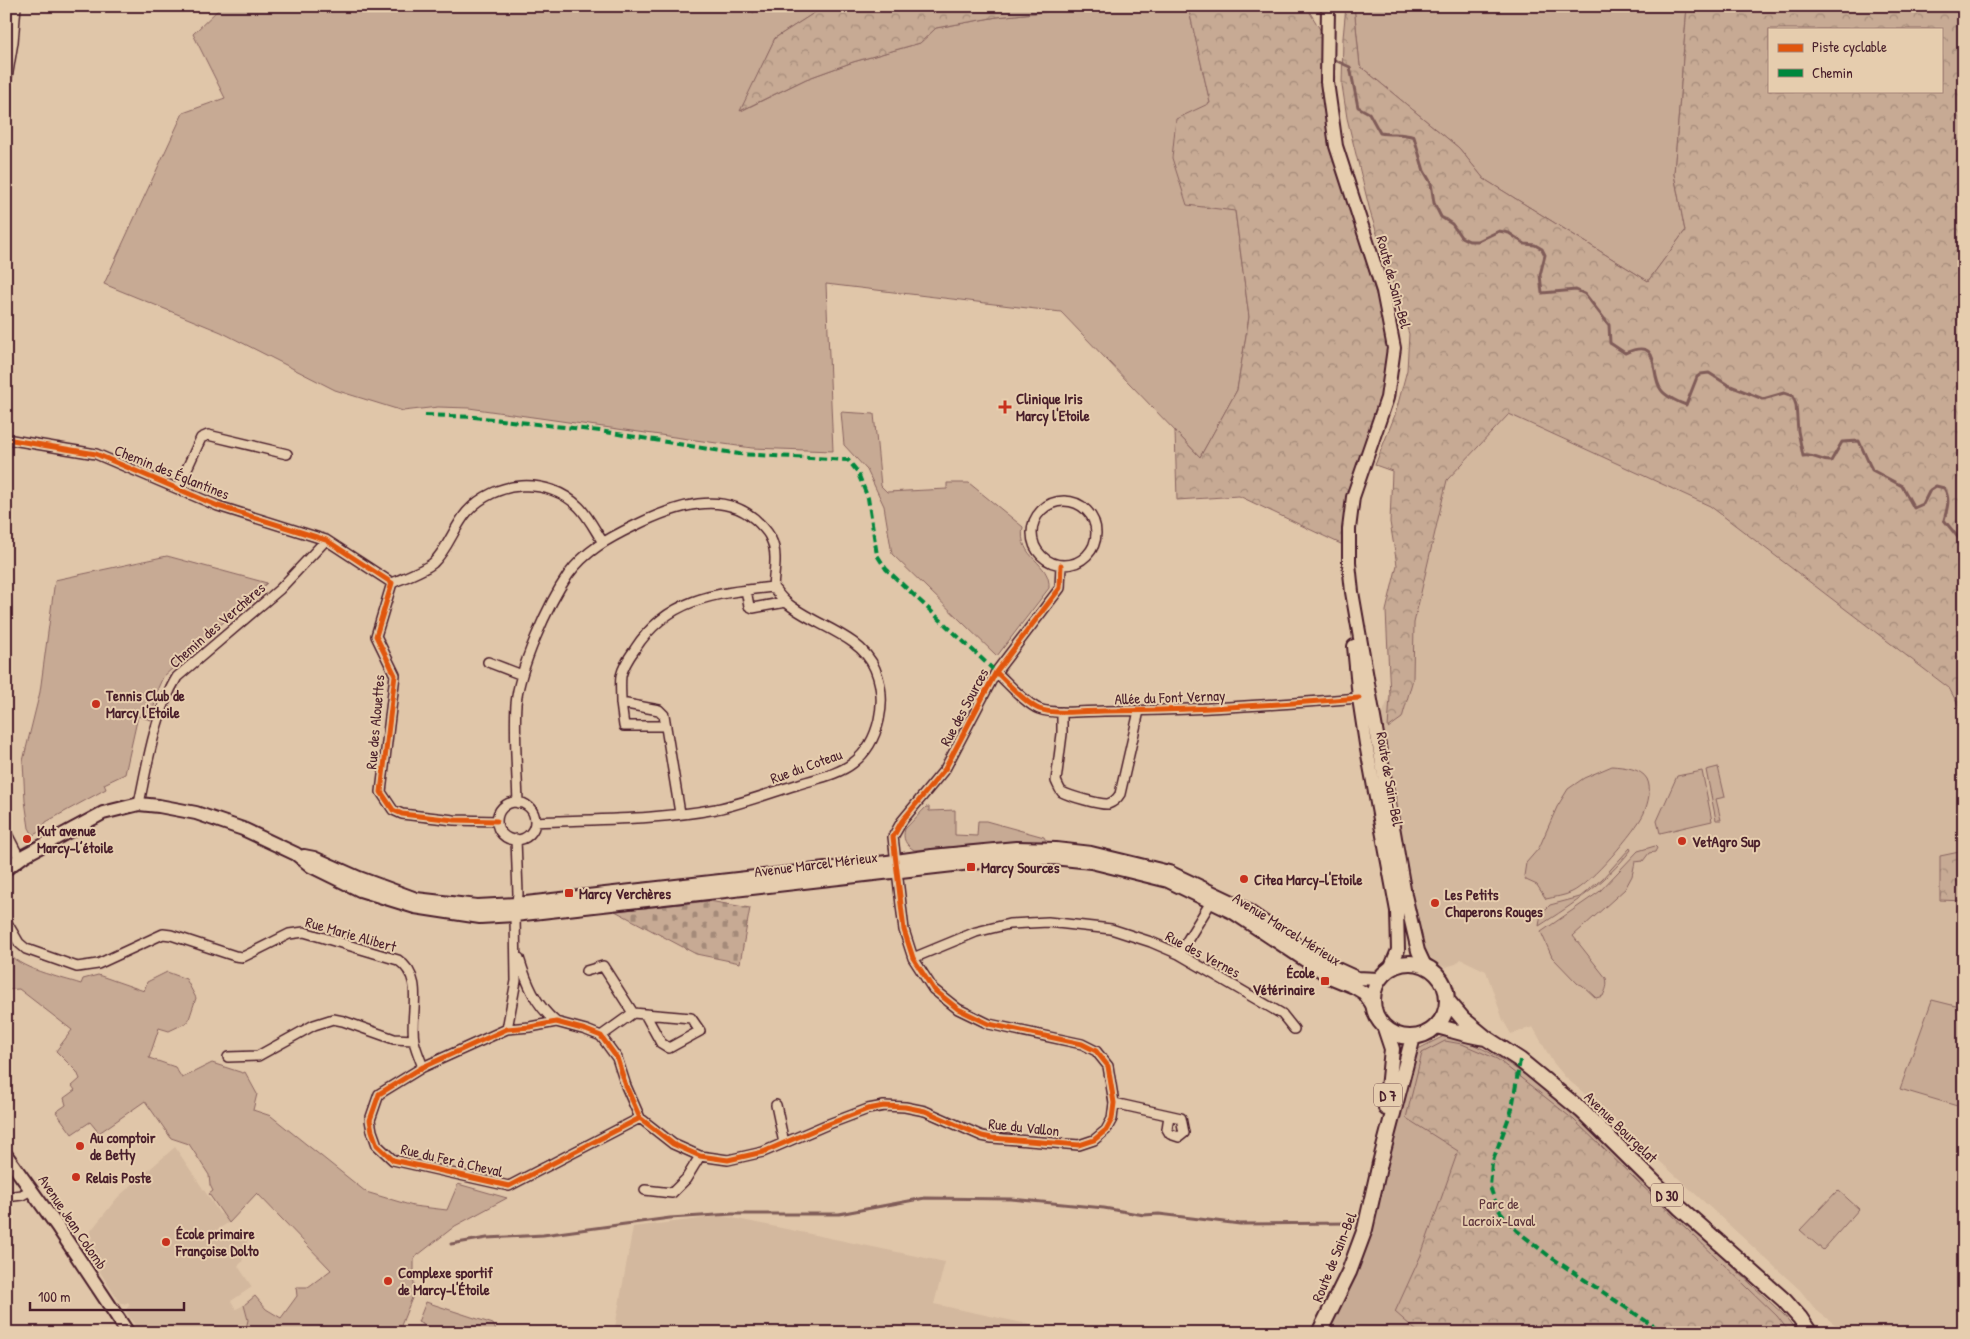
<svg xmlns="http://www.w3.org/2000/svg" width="1970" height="1339" font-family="'Patrick Hand',sans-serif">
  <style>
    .built { fill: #d3b89e }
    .green { fill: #c7aa94; stroke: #886460 }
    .forest { fill: url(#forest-crowns); stroke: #886460; fill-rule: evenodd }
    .cemetery { fill: url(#cemetery-stones); stroke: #886460 }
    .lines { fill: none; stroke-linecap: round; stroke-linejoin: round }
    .stream { stroke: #805c59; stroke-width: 3 }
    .street-casing { stroke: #4a1f2b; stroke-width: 12 }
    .secondary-casing { stroke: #4a1f2b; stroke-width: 16 }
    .primary-casing { stroke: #4a1f2b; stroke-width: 18 }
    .street { stroke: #e6cdae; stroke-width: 9 }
    .secondary { stroke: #e6cdae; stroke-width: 12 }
    .primary { stroke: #e6cdae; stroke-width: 14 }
    .quiet { stroke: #00873e; stroke-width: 4; stroke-dasharray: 8 4; stroke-linecap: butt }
    .cycleway-casing { stroke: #e6cdae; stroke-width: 8 }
    .cycleway { stroke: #e0560e; stroke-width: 5 }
    .poi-dot { fill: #c8321e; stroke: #e6cdae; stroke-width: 2 }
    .labels { text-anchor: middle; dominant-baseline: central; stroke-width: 4; stroke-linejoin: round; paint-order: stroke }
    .shield { fill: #e6cdae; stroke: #795352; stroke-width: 1 }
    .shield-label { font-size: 14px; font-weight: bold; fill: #4a1f2b }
    .street-label { font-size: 15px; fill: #4a1f2b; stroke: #e6cdae }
    .poi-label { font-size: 15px; font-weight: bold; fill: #4a1f2b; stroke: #e6cdae; text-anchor: start }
    .park-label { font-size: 15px; fill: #5d343b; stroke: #e6cdae }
  </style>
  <defs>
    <pattern id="forest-crowns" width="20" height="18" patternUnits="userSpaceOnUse" patternTransform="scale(1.25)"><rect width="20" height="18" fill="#c7aa94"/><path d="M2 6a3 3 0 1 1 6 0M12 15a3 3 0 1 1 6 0" fill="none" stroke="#a48a79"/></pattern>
    <pattern id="cemetery-stones" width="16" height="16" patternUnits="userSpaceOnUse" patternTransform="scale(1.25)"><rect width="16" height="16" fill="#c7aa94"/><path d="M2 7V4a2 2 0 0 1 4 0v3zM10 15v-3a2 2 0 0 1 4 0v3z" fill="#a48a79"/></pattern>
  </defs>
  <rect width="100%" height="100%" fill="#e0c6a9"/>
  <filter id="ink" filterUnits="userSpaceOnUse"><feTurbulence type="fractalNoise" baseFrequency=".02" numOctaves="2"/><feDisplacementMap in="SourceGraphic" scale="10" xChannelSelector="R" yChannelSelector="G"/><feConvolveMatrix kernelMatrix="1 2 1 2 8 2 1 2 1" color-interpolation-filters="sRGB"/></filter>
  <g filter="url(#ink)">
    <path class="built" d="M 1461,382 L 1964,564 L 1964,1333 L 1843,1333 L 1841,1329 L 1816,1310 L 1800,1290 L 1603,1109 L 1566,1078 L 1552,1061 L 1533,1027 L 1511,1034 L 1503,1020 L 1486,971 L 1461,959 L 1456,964 L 1445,967 L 1438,964 L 1427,954 L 1419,927 L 1381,756 L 1379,723 L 1393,687 Z
      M 175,1147 L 220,1214 L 222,1213 L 228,1223 L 215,1231 L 220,1239 L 231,1232 L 248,1236 L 242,1262 L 238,1266 L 252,1287 L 231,1301 L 236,1309 L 244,1305 L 248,1320 L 245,1333 L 140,1333 L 126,1312 L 127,1308 L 130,1305 L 128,1302 L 125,1304 L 120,1303 L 82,1244 L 92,1238 L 89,1233 L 118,1197 Z
      M 723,1216 L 945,1262 L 934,1304 L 1070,1333 L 614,1333 L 633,1227 Z"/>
    <path class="green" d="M 222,6 L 751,6 L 753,13 L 762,6 L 825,6 L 775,38 L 741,111 L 806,79 L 853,62 L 920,43 L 936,28 L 997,17 L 1098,6 L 1188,6 L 1235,211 L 1249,317 L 1237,390 L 1200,457 L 1061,312 L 826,284 L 833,451 L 752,448 L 469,408 L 438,407 L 403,411 L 335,390 L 221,332 L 104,284 L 183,113 L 225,98 L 193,34 Z
      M 1354,6 L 1687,6 L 1674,174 L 1685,231 L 1648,281 L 1484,179 L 1459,148 L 1360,66 Z
      M 841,412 L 874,414 L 881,486 L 887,492 L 947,489 L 947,483 L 969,483 L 1023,527 C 1017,559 1051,561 1049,588 L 997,656 L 892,554 L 884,506 L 867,470 L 844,445 Z
      M 167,556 L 267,583 L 163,677 L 158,688 L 151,720 L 138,716 L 125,774 L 104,784 L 106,789 L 46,822 L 41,831 L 33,835 L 29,828 L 25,801 L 23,761 L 40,692 L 55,580 Z
      M 1612,766 C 1623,767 1641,768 1647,779 C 1652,789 1648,803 1644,813 C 1636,831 1590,884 1572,892 C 1565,896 1554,897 1546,899 L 1537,885 L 1526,880 L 1524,876 L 1526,863 L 1539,848 L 1557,807 L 1568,789 L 1584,778 Z
      M 1718,767 L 1725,797 L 1716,799 L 1721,820 L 1716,820 L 1706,770 Z
      M 1702,771 L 1712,821 L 1660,833 L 1657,821 L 1677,776 Z
      M 926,807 L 929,807 L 929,811 L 955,810 L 955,835 L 977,836 L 978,821 L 986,821 L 1044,837 L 1046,841 L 1019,841 L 914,850 C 906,845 902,839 905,829 Z
      M 1655,846 L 1657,848 L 1655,852 L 1649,853 L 1643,861 L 1635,862 L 1632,876 L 1625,889 L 1573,936 L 1606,978 C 1608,986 1606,989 1603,996 L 1596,998 L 1582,985 L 1578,984 L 1552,957 L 1541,932 L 1599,892 L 1638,851 Z
      M 1630,848 L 1631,850 C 1604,884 1575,903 1539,926 L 1541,914 L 1550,905 L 1580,897 L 1602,879 Z
      M 6,950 C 17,969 60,977 81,984 L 83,979 L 98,975 L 144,991 L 147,982 L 167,972 L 186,979 L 196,998 L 188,1022 L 169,1031 L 159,1028 L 149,1058 L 175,1067 L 182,1078 L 212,1063 L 243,1073 L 245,1072 L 257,1094 L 253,1110 L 271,1116 L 366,1192 L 413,1206 L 447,1210 L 458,1184 L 507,1198 L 455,1226 L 414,1258 L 414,1293 L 398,1333 L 245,1333 L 248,1320 L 244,1305 L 255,1296 L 266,1309 L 281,1318 L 297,1296 L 296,1287 L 308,1287 L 331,1270 L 257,1193 L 229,1223 L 209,1194 L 213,1191 L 210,1185 L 209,1175 L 189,1144 L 171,1138 L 145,1101 L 99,1133 L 90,1122 L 72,1134 L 56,1112 L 66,1105 L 64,1098 L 75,1090 L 72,1086 L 80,1079 L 77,1072 L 56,1051 L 72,1030 L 19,989 L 6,990 Z
      M 1932,1000 L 1964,1008 L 1964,1108 L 1900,1089 Z
      M 1446,1035 C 1517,1052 1590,1131 1642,1180 C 1690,1226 1737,1271 1785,1316 L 1798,1333 L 1326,1333 L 1338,1312 L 1371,1229 L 1386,1163 L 1407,1083 L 1418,1049 Z
      M 1838,1190 L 1859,1209 L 1823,1250 L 1800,1230 Z
      M 426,1302 L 493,1324 L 497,1333 L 440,1333 L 418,1322 Z"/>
    <path class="forest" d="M 825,6 L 1098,6 L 997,17 L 936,28 L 920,43 L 853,62 L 806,79 L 740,111 L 775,38 Z
      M 1188,6 L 1306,6 L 1321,31 L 1321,89 L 1331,145 L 1389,337 L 1388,366 L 1379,412 L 1358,462 L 1349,494 L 1343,545 L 1239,496 L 1177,500 L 1175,431 L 1200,457 L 1237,390 L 1249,317 L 1235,211 L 1187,205 L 1172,158 L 1176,119 L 1210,103 Z
      M 1346,6 L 1354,6 L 1360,66 L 1459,148 L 1484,179 L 1648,281 L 1685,231 L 1674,174 L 1687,6 L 1964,6 L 1964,716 L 1949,688 L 1710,506 L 1509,414 L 1447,480 L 1414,623 L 1413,679 L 1402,718 L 1388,728 L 1390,696 L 1386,611 L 1397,565 L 1390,522 L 1392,471 L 1375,465 L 1395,415 L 1407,370 L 1409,334 L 1371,215 L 1347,118 L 1342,85 L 1343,38 ZM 1769,29 L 1941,29 L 1941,91 L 1769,91 Z
      M 1964,851 L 1964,901 L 1940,900 L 1940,856 Z
      M 1445,1041 L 1462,1044 L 1497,1059 L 1574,1120 L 1777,1316 L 1790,1333 L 1419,1333 L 1395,1312 L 1421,1255 L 1458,1151 L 1406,1118 L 1422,1053 Z"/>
    <path class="cemetery" d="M 709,901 L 750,908 L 740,963 L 696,954 L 615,911 Z"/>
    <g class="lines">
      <path class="stream" d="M 1330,58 L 1350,67 L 1358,107 L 1369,113 L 1380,133 C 1392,135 1403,133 1414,137 L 1424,171 L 1431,183 L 1434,203 L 1441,217 L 1452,224 L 1461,237 L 1469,241 L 1478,241 L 1499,231 L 1509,233 L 1525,244 L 1535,245 L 1542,249 L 1545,255 L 1540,275 L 1542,293 L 1576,290 L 1585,294 L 1609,325 L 1610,343 L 1625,353 C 1664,336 1648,375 1662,391 C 1667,397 1680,403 1686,405 L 1697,377 L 1701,374 L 1709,373 L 1728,385 L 1763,399 L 1784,393 L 1793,396 L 1796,405 L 1798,431 L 1803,456 C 1816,454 1821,462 1831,461 L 1842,442 L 1859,441 L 1872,470 L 1902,486 L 1914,508 L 1923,504 L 1930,490 L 1936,486 L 1944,488 C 1951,499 1947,509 1944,520 L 1960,540 L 1964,542
        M 451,1244 L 487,1238 L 543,1235 L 670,1218 L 732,1214 L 839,1214 L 925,1198 L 1011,1199 L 1104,1208 L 1144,1215 L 1159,1214 L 1240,1224 L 1352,1223"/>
      <defs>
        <path id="street" d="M 6,84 L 13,42 L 16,6
          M 6,439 L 96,454 L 218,506 L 326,540 L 392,583 L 376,636 L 395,675 L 381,792 L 393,810 L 402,814 L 454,820 L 497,821
          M 178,488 L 201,438 L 208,435 L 287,454
          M1032 533a32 32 0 1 1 64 0a32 32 0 1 1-64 0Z
          M 392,583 C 403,578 425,570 433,563 C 448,549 454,527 467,512 C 495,480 548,476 579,507 C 588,516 595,530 602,541
          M 746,590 L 749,606 L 753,608 L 786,602
          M 488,662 L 522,675
          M 996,672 C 1008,683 1025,703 1039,709 C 1055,715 1086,711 1104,711 C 1189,711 1274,705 1359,698 L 1363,701
          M 621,703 L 624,726 L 666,726
          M 1062,712 L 1062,734 L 1056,781 C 1058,785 1059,789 1062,792 C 1069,796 1101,805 1108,804 C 1114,802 1117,799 1120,794 L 1139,711
          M497 821a19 19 0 1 1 38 0a19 19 0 1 1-38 0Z
          M 518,803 C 517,771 514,735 516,704 C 519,669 548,604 568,575 C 585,551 609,538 634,526 C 672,507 725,487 760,524 C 764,528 769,533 771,539 C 778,553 774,572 773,587
          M 139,804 C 147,764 156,711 177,677 L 280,589 L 326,540
          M 680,813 L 664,715 L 659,710 L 621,703 C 621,694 620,684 621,676 C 623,667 630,656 635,649 C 668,597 718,593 773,587
          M 535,822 C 595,819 657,820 716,809 C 744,803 770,793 796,785 C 814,779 838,775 853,763 C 880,742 888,700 875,669 C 861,634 811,625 786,602 C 781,598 777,592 773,587
          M 6,832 L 20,859
          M 6,921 L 19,943 L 26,949 L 77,967 L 98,964 L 163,934 L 171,935 L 235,956 L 243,957 L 289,934 L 304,932 L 398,960 C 426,979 409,1013 414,1041 C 416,1050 420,1059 423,1067
          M 1179,954 L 1211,902
          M 519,958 C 527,984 535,1004 556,1022
          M 913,958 L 976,932 L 1009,924 L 1048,922 L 1111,929 L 1151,942 L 1179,954 L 1282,1014 L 1294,1029
          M 586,971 L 603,966 L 633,1013
          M 507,1029 L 516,981 L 515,915 L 518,894 L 516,839
          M 601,1036 L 633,1013 L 691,1018 L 700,1031 L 669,1048 L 661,1043 L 645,1014
          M 228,1057 L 258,1056 L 314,1025 L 333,1019 L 343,1021 L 394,1039 L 414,1040
          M 1114,1103 L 1181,1118 L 1184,1133 L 1179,1137 L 1170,1134 L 1167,1129 L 1169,1116
          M 776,1105 L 784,1143
          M 640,1118 L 509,1186 L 393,1160 L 377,1145 L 372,1131 L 370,1120 L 379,1094 L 423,1067 L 507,1029 L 530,1027 L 556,1022 L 586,1030 L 601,1036 L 617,1058 L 626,1086 L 640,1118 L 673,1144 L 700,1156 L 728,1160 L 763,1152 L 826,1125 L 868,1109 L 884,1106 L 905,1107 L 925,1111 L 982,1136 L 992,1138 L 1079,1145 L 1094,1140 L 1106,1130 L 1112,1119 L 1114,1103 L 1108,1066 L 1096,1051 L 1082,1044 L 989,1024 L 958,1009 L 933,989 L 913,958 L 904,930 L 893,837 L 902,821 L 945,769 L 996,672 L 1060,588 L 1061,565
          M 645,1190 L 672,1193 L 686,1179 L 700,1156
          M 6,1197 L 22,1195 L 31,1190"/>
        <path id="secondary" d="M 1328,6 L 1327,82 L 1336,146 L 1383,291 L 1394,348 L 1387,398 L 1353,497 L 1349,529 L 1349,563 L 1352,592 L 1405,895 L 1418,951 L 1425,966
          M 1354,646 L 1359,698 L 1366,744 L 1397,911 L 1398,950 L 1390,969
          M 304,856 L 314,858 L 359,878 L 416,899 L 477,906 L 517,904 L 896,861 L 932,856 L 1016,848 L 1056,849 L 1091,853 L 1169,872 L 1241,906 L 1304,950 L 1335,968 L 1357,978 L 1379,979
          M 6,869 L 25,855 L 103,813 L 139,804 L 159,806 L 196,813 L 243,829 L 296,854 L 311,866 L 360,890 L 415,907 L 480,917 L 515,915 L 971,863 L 1015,859 L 1053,858 L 1091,862 L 1168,881 L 1234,913 L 1332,978 L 1354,987 L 1364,993 L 1373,1006
          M 6,1155 L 57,1226 L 128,1333"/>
        <path id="primary" d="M1373 1000a37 37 0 1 1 74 0a37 37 0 1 1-74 0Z
          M 1447,1000 L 1463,1019 L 1486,1038 L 1520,1060 L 1582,1111 L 1680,1208 L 1784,1300 L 1800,1318 L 1810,1333
          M 1436,1026 C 1453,1030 1469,1036 1486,1038
          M 1385,1028 L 1392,1049 L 1386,1108
          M 1319,1333 L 1349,1272 L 1365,1229 L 1380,1163 L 1413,1037"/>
      </defs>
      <use href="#street" class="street-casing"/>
      <use href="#secondary" class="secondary-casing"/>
      <use href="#primary" class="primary-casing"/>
      <use href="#street" class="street"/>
      <use href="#secondary" class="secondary"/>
      <use href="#primary" class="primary"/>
      <path class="quiet" d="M 425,415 L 474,417 L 600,431 L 739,454 L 848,460 L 857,471 L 868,498 L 877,555 L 886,569 L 996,672
        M 1520,1060 L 1512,1109 L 1492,1163 L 1490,1187 L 1498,1209 L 1516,1230 L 1549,1256 L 1649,1323 L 1666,1333"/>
      <defs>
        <path id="cycleway" d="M 6,439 L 96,454 L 218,506 L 326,540 L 392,583 L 376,636 L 395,675 L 381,792 L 393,810 L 402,814 L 454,820 L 497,821
          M 996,672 C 1008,683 1025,703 1039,709 C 1055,715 1086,711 1104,711 C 1189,711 1274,705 1359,698
          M 640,1118 L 509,1186 L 393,1160 L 377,1145 L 372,1131 L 370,1120 L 379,1094 L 423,1067 L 507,1029 L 530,1027 L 556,1022 L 586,1030 L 601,1036 L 617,1058 L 626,1086 L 640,1118 L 673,1144 L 700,1156 L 728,1160 L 763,1152 L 826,1125 L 868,1109 L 884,1106 L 905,1107 L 925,1111 L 982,1136 L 992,1138 L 1079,1145 L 1094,1140 L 1106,1130 L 1112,1119 L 1114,1103 L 1108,1066 L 1096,1051 L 1082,1044 L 989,1024 L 958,1009 L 933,989 L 913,958 L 904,930 L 893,837 L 902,821 L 945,769 L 996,672 L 1060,588 L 1061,565"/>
      </defs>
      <use href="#cycleway" class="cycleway-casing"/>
      <use href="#cycleway" class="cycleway"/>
    </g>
  </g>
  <g class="poi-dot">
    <path d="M1002.5 399.5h5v5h5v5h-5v5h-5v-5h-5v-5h5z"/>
    <circle cx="96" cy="704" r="5"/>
    <circle cx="27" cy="839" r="5"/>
    <circle cx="1682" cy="841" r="5"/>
    <rect x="966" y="862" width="10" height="10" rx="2.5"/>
    <circle cx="1244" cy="879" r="5"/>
    <rect x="564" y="888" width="10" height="10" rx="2.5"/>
    <circle cx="1435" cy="903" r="5"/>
    <rect x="1320" y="976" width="10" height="10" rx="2.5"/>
    <circle cx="80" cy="1146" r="5"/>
    <circle cx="76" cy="1177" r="5"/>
    <circle cx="166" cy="1242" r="5"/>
    <circle cx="388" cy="1281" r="5"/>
  </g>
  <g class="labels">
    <g class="shield">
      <rect x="1374" y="1083.5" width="28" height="23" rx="4"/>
      <rect x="1651" y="1183.5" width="32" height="23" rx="4"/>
    </g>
    <g class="shield-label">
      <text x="1388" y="1095">D 7</text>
      <text x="1667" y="1195">D 30</text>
    </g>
    <g class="street-label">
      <text transform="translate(1394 282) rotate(75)">Route de Sain-Bel</text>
      <text transform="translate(172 472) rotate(22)">Chemin des Églantines</text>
      <text transform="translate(217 625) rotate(-41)">Chemin des Verchères</text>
      <text transform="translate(1170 697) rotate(-2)">Allée du Font Vernay</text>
      <text transform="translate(964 707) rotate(-62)">Rue des Sources</text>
      <text transform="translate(375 722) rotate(-85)">Rue des Alouettes</text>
      <text transform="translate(806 766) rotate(-20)">Rue du Coteau</text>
      <text transform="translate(1390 779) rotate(80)">Route de Sain-Bel</text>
      <text transform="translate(816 864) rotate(-7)">Avenue Marcel Mérieux</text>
      <text transform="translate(1287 929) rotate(32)">Avenue Marcel Mérieux</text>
      <text transform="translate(351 934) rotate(16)">Rue Marie Alibert</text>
      <text transform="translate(1203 954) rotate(28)">Rue des Vernes</text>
      <text transform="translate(1024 1127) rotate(6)">Rue du Vallon</text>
      <text transform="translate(1621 1127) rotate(44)">Avenue Bourgelat</text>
      <text transform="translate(452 1160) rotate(13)">Rue du Fer à Cheval</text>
      <text transform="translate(73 1222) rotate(56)">Avenue Jean Colomb</text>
      <text transform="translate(1334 1257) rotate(-68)">Route de Sain-Bel</text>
    </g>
    <g class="poi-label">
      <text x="1016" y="398">Clinique Iris<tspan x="1016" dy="17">Marcy l'Etoile</tspan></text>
      <text x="106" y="695">Tennis Club de<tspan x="106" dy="17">Marcy l'Etoile</tspan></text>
      <text x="37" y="830">Kut avenue<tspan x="37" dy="17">Marcy-l’étoile</tspan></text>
      <text x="1692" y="841">VetAgro Sup</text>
      <text x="981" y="867">Marcy Sources</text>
      <text x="1254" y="879">Citea Marcy-l'Etoile</text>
      <text x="579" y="893">Marcy Verchères</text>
      <text x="1445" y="894">Les Petits<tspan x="1445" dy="17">Chaperons Rouges</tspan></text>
      <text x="1315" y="972" text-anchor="end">École<tspan x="1315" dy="17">Vétérinaire</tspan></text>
      <text x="90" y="1137">Au comptoir<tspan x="90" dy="17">de Betty</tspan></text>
      <text x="86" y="1177">Relais Poste</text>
      <text x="176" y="1233">École primaire<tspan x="176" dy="17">Françoise Dolto</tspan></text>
      <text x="398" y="1272">Complexe sportif<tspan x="398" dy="17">de Marcy-l'Étoile</tspan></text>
    </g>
    <g class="park-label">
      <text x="1499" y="1203">Parc de<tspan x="1499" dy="17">Lacroix-Laval</tspan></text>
    </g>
  </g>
  <rect width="1970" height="1339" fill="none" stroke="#e6cdae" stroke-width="25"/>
  <rect x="12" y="12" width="1945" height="1314" fill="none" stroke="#4a1f2b" stroke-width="2" filter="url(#ink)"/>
  <rect x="1768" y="28" width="175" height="65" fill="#e6cdae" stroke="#a8877a"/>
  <rect x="1778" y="44" width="25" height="8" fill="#e0560e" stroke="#a8877a"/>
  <text x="1812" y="52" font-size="15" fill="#4a1f2b">Piste cyclable</text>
  <rect x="1778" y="69" width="25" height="8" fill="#00873e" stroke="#a8877a"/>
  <text x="1812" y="78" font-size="15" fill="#4a1f2b">Chemin</text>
  <path d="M30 1302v8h154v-8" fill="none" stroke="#4a1f2b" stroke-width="2.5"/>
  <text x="38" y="1302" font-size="15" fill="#4a1f2b" stroke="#e6cdae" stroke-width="4" paint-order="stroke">100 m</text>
</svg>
